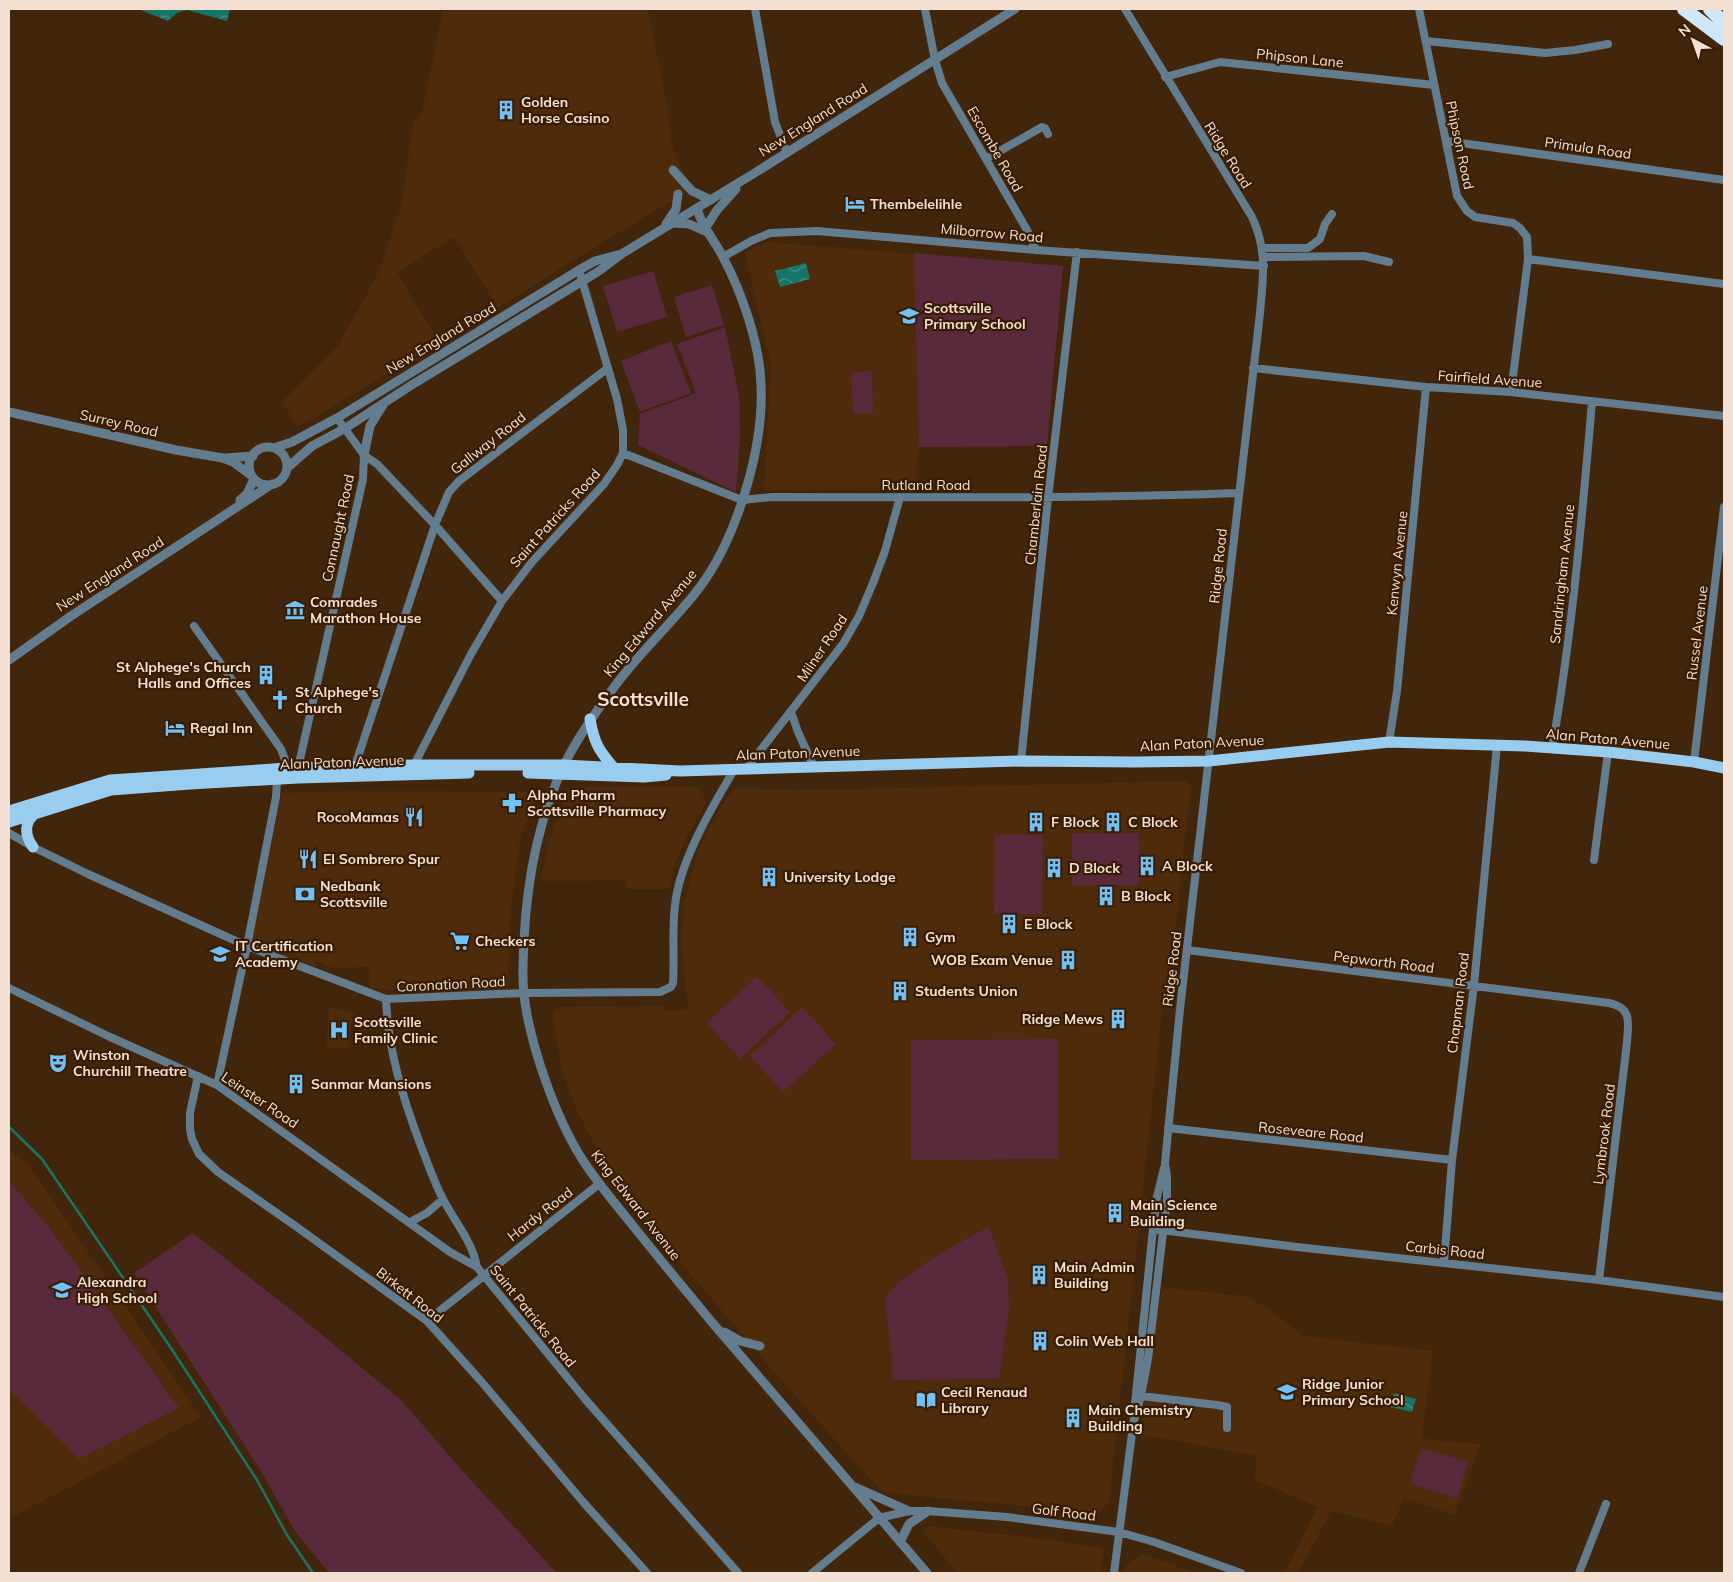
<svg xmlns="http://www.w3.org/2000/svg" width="1733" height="1582" font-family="Mulish,sans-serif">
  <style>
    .built { fill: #4d2b0b }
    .green { fill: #582a3b }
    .water { fill: url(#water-waves) }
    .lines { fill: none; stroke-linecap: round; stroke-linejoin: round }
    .stream { stroke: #167566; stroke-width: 2.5 }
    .minor { stroke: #647d8e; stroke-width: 8 }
    .tertiary { stroke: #647d8e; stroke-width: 9 }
    .primary { stroke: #99cdf0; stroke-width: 11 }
    .motorway { stroke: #cfe7f9; stroke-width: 14 }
    .labels { text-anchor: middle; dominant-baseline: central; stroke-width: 4.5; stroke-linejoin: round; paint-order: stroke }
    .street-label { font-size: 14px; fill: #f3e0d2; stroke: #381c03 }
    .poi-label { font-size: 14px; font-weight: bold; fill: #f3e0d2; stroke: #381c03; text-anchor: start }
    .district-label { font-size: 19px; font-weight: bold; fill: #f3e0d2; stroke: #381c03 }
  </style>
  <defs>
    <pattern id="water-waves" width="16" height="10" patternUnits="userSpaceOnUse" patternTransform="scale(1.25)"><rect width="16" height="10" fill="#167566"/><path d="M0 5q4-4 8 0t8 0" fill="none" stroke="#448f82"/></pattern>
  </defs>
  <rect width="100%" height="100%" fill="#42260c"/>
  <path class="built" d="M 443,9 L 648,9 L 667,104 L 672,145 L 680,167 L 693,188 L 577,258 L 498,308 L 454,237 L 397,272 L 439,343 L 309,421 L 296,425 L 282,402 L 338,346 L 377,275 L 400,210 L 414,121 L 421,117 Z
    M 767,242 L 1063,266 L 1047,446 L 919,447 L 914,489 L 764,490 L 771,366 L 745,253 Z
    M 1186,781 L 1191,788 L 1180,880 L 1178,903 L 1179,904 L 1163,1003 L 1109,1503 L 1099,1512 L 946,1499 L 886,1492 L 879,1488 L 843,1449 L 768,1365 L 655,1232 L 626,1194 L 603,1162 L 575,1106 L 562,1070 L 556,1039 L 553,1013 L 558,1007 L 662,1006 L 668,1011 L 688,1009 L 681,942 L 685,899 L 697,853 L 710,824 L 716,822 L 718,812 L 734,788 L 817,790 Z
    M 575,787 L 700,787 L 706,802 L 685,840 L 674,866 L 669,889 L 626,889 L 626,880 L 541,881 L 548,845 L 567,789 Z
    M 349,791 L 527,792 L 535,799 L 520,840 L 510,918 L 508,992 L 433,993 L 370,988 L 369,967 L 333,968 L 317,961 L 315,967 L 250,942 L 282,793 Z
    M 329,1007 L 353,1013 L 347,1049 L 326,1047 Z
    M 9,1150 L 28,1164 L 201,1417 L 9,1519 Z
    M 1162,1287 L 1249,1297 L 1277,1315 L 1303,1336 L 1433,1351 L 1422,1439 L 1480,1444 L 1455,1515 L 1404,1498 L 1392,1526 L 1331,1511 L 1298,1573 L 1285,1573 L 1318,1507 L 1255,1480 L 1256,1456 L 1140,1434 Z
    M 928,1526 L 1042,1539 L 1103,1548 L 1101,1573 L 958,1573 L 923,1532 Z
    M 1144,1554 L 1196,1573 L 1125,1573 L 1126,1565 Z"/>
  <path class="green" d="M 914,253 L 1063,266 L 1047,446 L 919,447 Z
    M 653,271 L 667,317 L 617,332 L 603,286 Z
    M 712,285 L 724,325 L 686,337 L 674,297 Z
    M 725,327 L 739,396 L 740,437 L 736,492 L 638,445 L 640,414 L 696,393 L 677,344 Z
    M 671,341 L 691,393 L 640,412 L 621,361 Z
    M 872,371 L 873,413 L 853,414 L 851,372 Z
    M 1072,833 L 1139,833 L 1139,885 L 1072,885 Z
    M 995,835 L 1043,835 L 1042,914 L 994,914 Z
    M 757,976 L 790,1012 L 740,1059 L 707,1023 Z
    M 802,1007 L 836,1044 L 783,1092 L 750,1056 Z
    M 1058,1039 L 1058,1159 L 911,1160 L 911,1040 Z
    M 9,1181 L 49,1227 L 179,1408 L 79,1459 L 9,1389 Z
    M 989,1227 L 1008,1280 L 1009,1309 L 999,1379 L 892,1380 C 892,1372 893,1364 892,1356 C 891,1346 884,1306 886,1299 C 892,1278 968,1237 989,1227 Z
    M 193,1233 L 310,1325 L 402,1401 L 465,1474 L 557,1573 L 329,1573 L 294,1530 L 264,1476 L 134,1273 Z
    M 1421,1448 L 1468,1462 L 1457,1498 L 1410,1484 Z"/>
  <path class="water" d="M 138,9 L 230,9 L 227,21 L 187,10 L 177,13 L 168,21 Z
    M 806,263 L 810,279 L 780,287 L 775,271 Z
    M 1394,1393 L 1416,1399 L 1412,1412 L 1391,1407 Z"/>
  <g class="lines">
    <path class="stream" d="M 9,1127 L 42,1159 L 171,1348 L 257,1480 L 287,1535 L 313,1573"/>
    <path class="minor" d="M 755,9 L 775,122 L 787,153
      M 925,9 L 935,60 L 942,83 L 1027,230 L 1036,250
      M 1125,9 L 1252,217 C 1268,251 1263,277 1260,313 L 1180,1009 L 1165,1163 L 1167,1177 L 1167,1199 L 1148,1359 L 1141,1396 L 1134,1421
      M 1419,9 L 1457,196 L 1467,211 L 1475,217 L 1513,223 L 1520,228 L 1527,237 L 1528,259 L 1511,392
      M 1426,41 L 1545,53 L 1575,50 L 1608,44
      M 1165,77 L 1220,62 L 1434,85
      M 1447,141 L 1724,180
      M 986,159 L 1042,127 L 1045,128 L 1048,134
      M 1262,248 L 1308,248 L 1320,239 L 1325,224 L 1332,214
      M 723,257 L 751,241 L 770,233 L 817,231 L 1036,250 L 1264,266
      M 1263,257 L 1364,256 L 1389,262
      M 1528,259 L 1724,284
      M 1253,368 L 1426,387 L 1511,392 L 1724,416
      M 623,453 L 742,500 L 772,497 C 928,497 1083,499 1238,493
      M 364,455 L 377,464 L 435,525 L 502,601
      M 194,626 L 281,749 L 288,768
      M 791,712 L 798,732 L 814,767
      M 1389,742 L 1397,691 L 1426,387
      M 1552,749 C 1572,634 1582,518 1592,402
      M 1021,761 L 1048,498 L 1077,252
      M 1694,762 L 1724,507
      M 414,765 L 471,654 L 502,601 L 532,562 L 604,484 L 617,465 L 623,453 L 623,430 L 617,399 L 579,270
      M 355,766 L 435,525 L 449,492 L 459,481 L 608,368
      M 298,768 L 363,479 L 364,455 L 337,418
      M 746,769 L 843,644 L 859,616 L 873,583 L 885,551 L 900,497
      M 9,833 L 33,847 L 88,874 L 247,946 L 386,999 L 524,993 L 660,992 L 671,987 L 673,983 C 675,954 671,926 676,898 C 683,856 712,807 734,770
      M 1594,860 L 1608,752
      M 1187,950 L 1609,1003 C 1633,1008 1628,1023 1627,1042 L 1599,1280
      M 9,988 L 110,1037 L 217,1085 L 450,1252 L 477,1267
      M 386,999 C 388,1050 403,1099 421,1146 C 428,1164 434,1182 443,1199 C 455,1222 472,1241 477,1267 L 585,1399 L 738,1573
      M 198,1076 L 190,1113 L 190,1129 L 192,1139 L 199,1154 L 218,1172 L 294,1225 L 427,1321 L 480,1380 L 584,1503 L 647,1573
      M 217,1085 L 247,946 L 276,797 L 277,780
      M 1168,1128 L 1452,1160
      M 410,1222 L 427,1213 L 443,1199
      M 1153,1229 L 1297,1247 L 1599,1280 L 1724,1297
      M 1444,1263 L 1452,1160 L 1474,985 L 1497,745
      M 427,1321 L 599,1184
      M 1141,1396 L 1217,1405 L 1227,1407 L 1227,1428
      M 1135,1404 L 1153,1229 L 1157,1197 L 1164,1168
      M 812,1573 L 879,1518 L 909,1511 L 928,1511 L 1007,1517 L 1119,1532 L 1154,1542 L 1241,1573
      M 1114,1573 L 1134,1418
      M 1579,1573 L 1606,1504"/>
    <path class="tertiary" d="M 673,170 L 692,191 L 711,200
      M 697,208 C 701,226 715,241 723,257 C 742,293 760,344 761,385 C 764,448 737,537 700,587 C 673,623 638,653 612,690 C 595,713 578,737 565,763 C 538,819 527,879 524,940 C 523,958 522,977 524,995 C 530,1045 555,1116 582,1159 C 596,1181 613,1201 630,1222 C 656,1255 683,1287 710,1320 C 782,1405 855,1489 927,1573
      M 672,223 L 689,224 L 709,233
      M 666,224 L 676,209 L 678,194
      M 706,227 L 717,210 L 736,189
      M 9,412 L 176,450 L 223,458 L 233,462 L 252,476
      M249 466a19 19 0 1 1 38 0a19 19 0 1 1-38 0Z
      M 274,448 L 292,442 L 337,418 L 579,270 L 595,261 L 617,255
      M 364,455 L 370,426 L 383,405
      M 226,458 L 253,456
      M 287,468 L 312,446 L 344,429 L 410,386 L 599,271 L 623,253 L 753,174 L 1015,9
      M 240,500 L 247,494 L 254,479
      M 9,660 L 71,616 L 272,484
      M 724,1332 L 740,1341 L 760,1346
      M 855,1487 L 909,1511
      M 900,1542 L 909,1524 L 928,1511"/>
    <path class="primary" d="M 590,719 C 594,743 599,751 615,769
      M 528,773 L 644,777 L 666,775
      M 9,811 L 110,780 L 288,768 L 414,765 L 564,765 L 680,771 L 1021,761 L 1135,762 L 1209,761 L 1389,742 L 1525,746 L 1608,752 L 1694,762 L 1724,768
      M 9,822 L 111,790 L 190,784 L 298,778 L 469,773
      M 33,847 C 25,836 23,822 36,813"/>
    <path class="motorway" d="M 1684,9 L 1724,39
      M 1710,9 L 1724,23"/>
  </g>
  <defs>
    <symbol id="building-bare" viewBox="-9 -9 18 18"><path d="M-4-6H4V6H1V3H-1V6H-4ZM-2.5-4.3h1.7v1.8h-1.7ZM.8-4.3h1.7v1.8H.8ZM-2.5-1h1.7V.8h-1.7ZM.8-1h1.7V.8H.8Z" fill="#71c1f5" stroke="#381c03" stroke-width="2.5" paint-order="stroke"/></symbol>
    <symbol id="hotel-bare" viewBox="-9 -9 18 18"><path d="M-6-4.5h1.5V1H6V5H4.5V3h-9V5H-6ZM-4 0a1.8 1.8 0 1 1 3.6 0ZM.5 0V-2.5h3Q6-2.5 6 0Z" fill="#71c1f5" stroke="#381c03" stroke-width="2.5" paint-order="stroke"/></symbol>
    <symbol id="school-bare" viewBox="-9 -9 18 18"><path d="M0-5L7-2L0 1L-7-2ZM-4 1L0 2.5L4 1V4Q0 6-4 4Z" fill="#71c1f5" stroke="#381c03" stroke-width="2.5" paint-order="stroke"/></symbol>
    <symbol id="museum-bare" viewBox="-9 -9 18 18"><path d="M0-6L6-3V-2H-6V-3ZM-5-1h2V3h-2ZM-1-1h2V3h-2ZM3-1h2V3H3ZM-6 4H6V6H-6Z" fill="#71c1f5" stroke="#381c03" stroke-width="2.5" paint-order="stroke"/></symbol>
    <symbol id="church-bare" viewBox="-9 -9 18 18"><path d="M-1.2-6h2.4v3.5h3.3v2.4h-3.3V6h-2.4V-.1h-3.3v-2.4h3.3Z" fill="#71c1f5" stroke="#381c03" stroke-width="2.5" paint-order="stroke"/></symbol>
    <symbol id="pharmacy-bare" viewBox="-9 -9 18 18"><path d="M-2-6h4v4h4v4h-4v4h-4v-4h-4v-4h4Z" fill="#71c1f5" stroke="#381c03" stroke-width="2.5" paint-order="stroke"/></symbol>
    <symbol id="restaurant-bare" viewBox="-9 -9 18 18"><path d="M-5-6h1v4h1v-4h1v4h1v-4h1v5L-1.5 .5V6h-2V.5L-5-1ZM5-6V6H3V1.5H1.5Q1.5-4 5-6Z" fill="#71c1f5" stroke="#381c03" stroke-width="2.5" paint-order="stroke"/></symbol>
    <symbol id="bank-bare" viewBox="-9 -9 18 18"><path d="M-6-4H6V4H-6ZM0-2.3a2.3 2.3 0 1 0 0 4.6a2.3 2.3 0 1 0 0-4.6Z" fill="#71c1f5" stroke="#381c03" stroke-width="2.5" paint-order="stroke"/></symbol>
    <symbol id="supermarket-bare" viewBox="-9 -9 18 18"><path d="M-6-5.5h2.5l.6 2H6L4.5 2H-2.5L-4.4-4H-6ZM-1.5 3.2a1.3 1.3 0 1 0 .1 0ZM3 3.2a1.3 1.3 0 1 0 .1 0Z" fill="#71c1f5" stroke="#381c03" stroke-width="2.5" paint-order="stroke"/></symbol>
    <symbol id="hospital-bare" viewBox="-9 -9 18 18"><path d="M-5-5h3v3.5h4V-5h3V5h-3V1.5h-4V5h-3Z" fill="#71c1f5" stroke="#381c03" stroke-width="2.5" paint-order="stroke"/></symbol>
    <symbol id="theatre-bare" viewBox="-9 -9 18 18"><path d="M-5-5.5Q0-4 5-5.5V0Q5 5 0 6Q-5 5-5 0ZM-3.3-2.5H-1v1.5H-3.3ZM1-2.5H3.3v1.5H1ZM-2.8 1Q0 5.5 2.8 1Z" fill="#71c1f5" stroke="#381c03" stroke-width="2.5" paint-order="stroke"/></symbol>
    <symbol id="library-bare" viewBox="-9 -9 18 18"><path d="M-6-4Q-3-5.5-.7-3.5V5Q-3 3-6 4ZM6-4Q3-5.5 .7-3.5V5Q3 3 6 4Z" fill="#71c1f5" stroke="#381c03" stroke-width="2.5" paint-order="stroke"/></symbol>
  </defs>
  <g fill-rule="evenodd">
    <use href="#building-bare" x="492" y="96" width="28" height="28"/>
    <use href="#hotel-bare" x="841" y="190" width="28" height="28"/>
    <use href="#school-bare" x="895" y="302" width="28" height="28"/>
    <use href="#museum-bare" x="281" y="596" width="28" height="28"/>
    <use href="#building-bare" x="252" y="661" width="28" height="28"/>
    <use href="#church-bare" x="266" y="686" width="28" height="28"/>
    <use href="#hotel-bare" x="161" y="714" width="28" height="28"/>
    <use href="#pharmacy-bare" x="498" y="789" width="28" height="28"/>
    <use href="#restaurant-bare" x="400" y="803" width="28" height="28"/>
    <use href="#building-bare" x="1022" y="808" width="28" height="28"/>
    <use href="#building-bare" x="1099" y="808" width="28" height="28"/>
    <use href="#restaurant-bare" x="294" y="845" width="28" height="28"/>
    <use href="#building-bare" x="1133" y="852" width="28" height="28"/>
    <use href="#building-bare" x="1040" y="854" width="28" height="28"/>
    <use href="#building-bare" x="755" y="863" width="28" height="28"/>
    <use href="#bank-bare" x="291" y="880" width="28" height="28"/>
    <use href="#building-bare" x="1092" y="882" width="28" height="28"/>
    <use href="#building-bare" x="995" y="910" width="28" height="28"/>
    <use href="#building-bare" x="896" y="923" width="28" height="28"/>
    <use href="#supermarket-bare" x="446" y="927" width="28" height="28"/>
    <use href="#school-bare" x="206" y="940" width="28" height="28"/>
    <use href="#building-bare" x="1054" y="946" width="28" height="28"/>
    <use href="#building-bare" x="886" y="977" width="28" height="28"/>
    <use href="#building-bare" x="1104" y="1005" width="28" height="28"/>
    <use href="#hospital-bare" x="325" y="1016" width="28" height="28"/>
    <use href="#theatre-bare" x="44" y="1049" width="28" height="28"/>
    <use href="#building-bare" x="282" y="1070" width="28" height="28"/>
    <use href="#building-bare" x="1101" y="1199" width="28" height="28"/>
    <use href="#building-bare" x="1025" y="1261" width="28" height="28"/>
    <use href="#school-bare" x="48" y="1276" width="28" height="28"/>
    <use href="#building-bare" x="1026" y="1327" width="28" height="28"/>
    <use href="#school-bare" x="1273" y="1378" width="28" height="28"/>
    <use href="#library-bare" x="912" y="1386" width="28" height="28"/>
    <use href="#building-bare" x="1059" y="1404" width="28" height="28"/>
  </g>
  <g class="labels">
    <g class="street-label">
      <text transform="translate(1300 58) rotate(6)">Phipson Lane</text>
      <text transform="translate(813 120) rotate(-32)">New England Road</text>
      <text transform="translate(1460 145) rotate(78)">Phipson Road</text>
      <text transform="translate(1588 148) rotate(8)">Primula Road</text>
      <text transform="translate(995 149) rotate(60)">Escombe Road</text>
      <text transform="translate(1228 155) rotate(58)">Ridge Road</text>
      <text transform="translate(992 233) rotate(5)">Milborrow Road</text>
      <text transform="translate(441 338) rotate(-31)">New England Road</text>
      <text transform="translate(1490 379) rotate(4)">Fairfield Avenue</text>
      <text transform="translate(119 423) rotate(13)">Surrey Road</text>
      <text transform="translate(488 443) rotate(-38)">Gallway Road</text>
      <text x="926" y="485">Rutland Road</text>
      <text transform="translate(1036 505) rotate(-84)">Chamberlain Road</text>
      <text transform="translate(555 518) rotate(-48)">Saint Patricks Road</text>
      <text transform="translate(338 528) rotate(-78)">Connaught Road</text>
      <text transform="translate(1397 563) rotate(-84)">Kenwyn Avenue</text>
      <text transform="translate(1218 566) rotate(-84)">Ridge Road</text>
      <text transform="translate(110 574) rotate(-33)">New England Road</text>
      <text transform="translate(1562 574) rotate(-84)">Sandringham Avenue</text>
      <text transform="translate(650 623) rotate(-50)">King Edward Avenue</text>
      <text transform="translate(1697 633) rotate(-83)">Russel Avenue</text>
      <text transform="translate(822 648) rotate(-56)">Milner Road</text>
      <text transform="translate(1608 739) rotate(5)">Alan Paton Avenue</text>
      <text transform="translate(1202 743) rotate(-3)">Alan Paton Avenue</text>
      <text transform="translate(798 753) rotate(-2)">Alan Paton Avenue</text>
      <text transform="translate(342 762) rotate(-2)">Alan Paton Avenue</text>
      <text transform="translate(1384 962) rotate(7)">Pepworth Road</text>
      <text transform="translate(1172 969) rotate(-83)">Ridge Road</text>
      <text transform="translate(451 984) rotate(-3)">Coronation Road</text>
      <text transform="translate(1458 1003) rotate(-83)">Chapman Road</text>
      <text transform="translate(260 1100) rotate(34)">Leinster Road</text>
      <text transform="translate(1311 1132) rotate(6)">Roseveare Road</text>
      <text transform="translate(1604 1134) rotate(-83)">Lymbrook Road</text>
      <text transform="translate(636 1205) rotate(52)">King Edward Avenue</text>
      <text transform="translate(540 1214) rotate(-38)">Hardy Road</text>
      <text transform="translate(1445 1250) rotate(6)">Carbis Road</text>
      <text transform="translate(410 1295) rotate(38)">Birkett Road</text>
      <text transform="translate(533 1316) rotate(51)">Saint Patricks Road</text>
      <text transform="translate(1064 1512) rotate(7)">Golf Road</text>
    </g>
    <g class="poi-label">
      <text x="521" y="102">Golden<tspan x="521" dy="16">Horse Casino</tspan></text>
      <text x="870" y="204">Thembelelihle</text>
      <text x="924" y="308">Scottsville<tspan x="924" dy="16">Primary School</tspan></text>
      <text x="310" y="602">Comrades<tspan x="310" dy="16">Marathon House</tspan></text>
      <text x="251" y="667" text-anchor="end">St Alphege's Church<tspan x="251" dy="16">Halls and Offices</tspan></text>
      <text x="295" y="692">St Alphege's<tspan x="295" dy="16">Church</tspan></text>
      <text x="190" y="728">Regal Inn</text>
      <text x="527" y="795">Alpha Pharm<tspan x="527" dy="16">Scottsville Pharmacy</tspan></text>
      <text x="399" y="817" text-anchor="end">RocoMamas</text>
      <text x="1051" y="822">F Block</text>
      <text x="1128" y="822">C Block</text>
      <text x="323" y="859">El Sombrero Spur</text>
      <text x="1162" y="866">A Block</text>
      <text x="1069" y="868">D Block</text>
      <text x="784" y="877">University Lodge</text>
      <text x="320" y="886">Nedbank<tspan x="320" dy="16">Scottsville</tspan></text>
      <text x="1121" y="896">B Block</text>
      <text x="1024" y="924">E Block</text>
      <text x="925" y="937">Gym</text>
      <text x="475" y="941">Checkers</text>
      <text x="235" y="946">IT Certification<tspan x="235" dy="16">Academy</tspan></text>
      <text x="1053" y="960" text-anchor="end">WOB Exam Venue</text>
      <text x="915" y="991">Students Union</text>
      <text x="1103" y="1019" text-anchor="end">Ridge Mews</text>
      <text x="354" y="1022">Scottsville<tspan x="354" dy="16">Family Clinic</tspan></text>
      <text x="73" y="1055">Winston<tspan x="73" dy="16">Churchill Theatre</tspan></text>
      <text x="311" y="1084">Sanmar Mansions</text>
      <text x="1130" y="1205">Main Science<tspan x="1130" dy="16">Building</tspan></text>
      <text x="1054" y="1267">Main Admin<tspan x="1054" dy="16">Building</tspan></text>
      <text x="77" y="1282">Alexandra<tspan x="77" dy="16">High School</tspan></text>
      <text x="1055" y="1341">Colin Web Hall</text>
      <text x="1302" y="1384">Ridge Junior<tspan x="1302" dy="16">Primary School</tspan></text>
      <text x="941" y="1392">Cecil Renaud<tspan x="941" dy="16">Library</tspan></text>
      <text x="1088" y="1410">Main Chemistry<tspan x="1088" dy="16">Building</tspan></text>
    </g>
    <g class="district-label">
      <text x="643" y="699">Scottsville</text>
    </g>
  </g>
  <rect width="1733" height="1582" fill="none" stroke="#f3e0d2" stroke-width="20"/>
  <g transform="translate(1693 40) rotate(319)" stroke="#381c03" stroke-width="4" paint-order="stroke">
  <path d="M0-4L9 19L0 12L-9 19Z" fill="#f3e0d2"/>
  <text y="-8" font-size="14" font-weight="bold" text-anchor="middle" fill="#f3e0d2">N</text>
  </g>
</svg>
